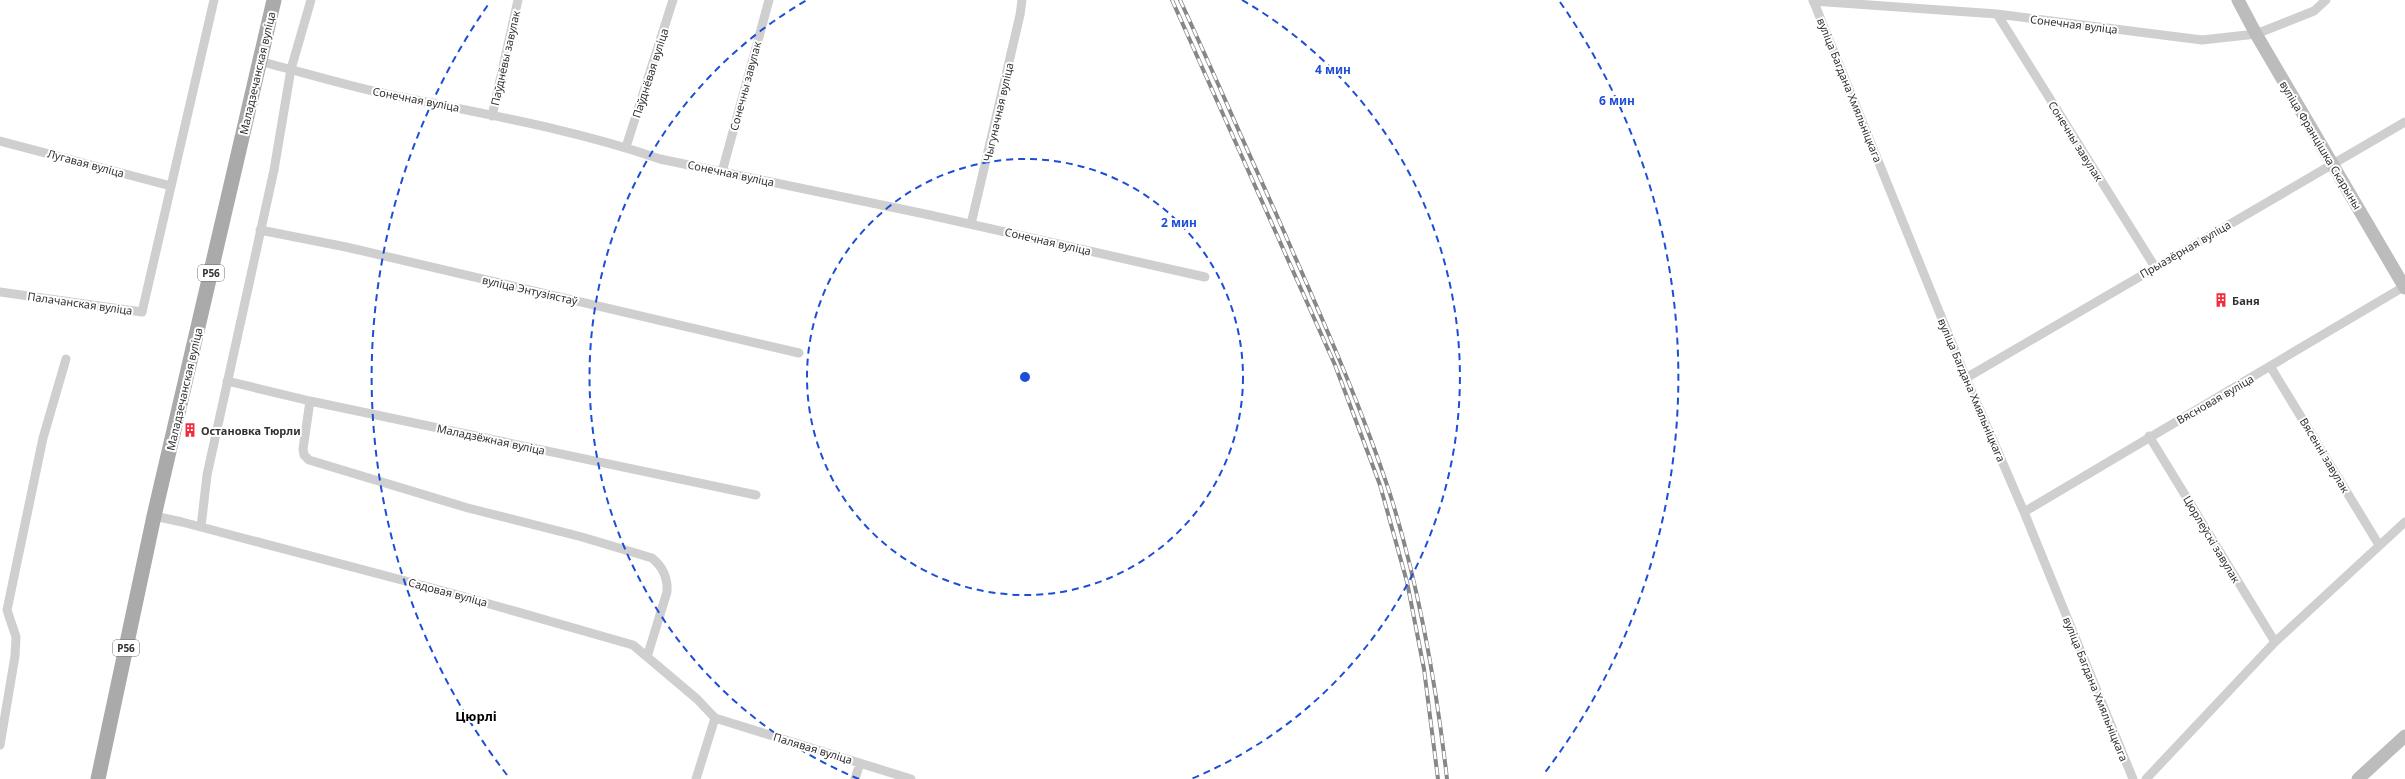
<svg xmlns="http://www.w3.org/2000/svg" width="2405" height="779" font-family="'Noto Sans',sans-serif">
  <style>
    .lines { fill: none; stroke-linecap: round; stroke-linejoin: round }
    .street { stroke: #cfcfcf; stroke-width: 9 }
    .secondary { stroke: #bcbcbc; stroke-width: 13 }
    .primary { stroke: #aaa; stroke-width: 15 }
    .rail-casing { stroke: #878787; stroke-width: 4 }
    .rail { stroke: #fff; stroke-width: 2.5; stroke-dasharray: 8; stroke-linecap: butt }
    .ring { fill: none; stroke: #1d4ed8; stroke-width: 2; stroke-dasharray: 7 5 }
    .labels { text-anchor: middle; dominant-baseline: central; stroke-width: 4; stroke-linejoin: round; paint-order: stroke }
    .shield { fill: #fff; stroke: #707070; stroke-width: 1 }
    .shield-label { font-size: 10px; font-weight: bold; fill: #323232 }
    .street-label { font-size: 11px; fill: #323232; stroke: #fff }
    .poi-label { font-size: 11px; font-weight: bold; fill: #323232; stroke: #fff; text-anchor: start }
    .quarter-label { font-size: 13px; font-weight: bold; fill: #000; stroke: #fff }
    .centre { fill: #1d4ed8; stroke: #fff; stroke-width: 2 }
    .ring-label { font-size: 12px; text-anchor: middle; font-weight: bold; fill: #1d4ed8; stroke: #fff; stroke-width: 4; stroke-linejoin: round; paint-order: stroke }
  </style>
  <rect width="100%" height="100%" fill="#fff"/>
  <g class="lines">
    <path class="street" d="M 1813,0 L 1966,378 L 2024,512 L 2133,779
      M 1813,1 L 1997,14 L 2202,40 L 2256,34 L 2314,11 L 2326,0
      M 1997,14 L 2155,267
      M 259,61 C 298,71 337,83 377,92 C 471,112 568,127 660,159 L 925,214 L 1205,277
      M 492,116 L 518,0
      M 0,141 L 171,186
      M 626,147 L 673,0
      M 722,172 L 769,0
      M 971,224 L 1020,15 L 1022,0
      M 260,230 L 346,247 L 799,353
      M 0,292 L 142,312 L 214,0
      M 2270,366 L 2379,545
      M 1966,378 L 2405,122
      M 227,381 L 310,401 L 756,495
      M 310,401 L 303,449 L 304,455 L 309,460 L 468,508 L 582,537 L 652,558 C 663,567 668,578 667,592 L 647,657
      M 2149,436 L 2275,642
      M 2024,512 L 2405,286
      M 154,516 L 182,522 L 451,593 L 633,645 L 697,699 L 715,718 L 911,779
      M 201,527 L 207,475 L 274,170 L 291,69 L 311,0
      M 0,745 L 15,656 L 16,637 L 7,610 L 43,438 L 66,359
      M 696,779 L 715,718
      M 855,779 L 860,763
      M 2146,779 L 2275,642 L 2405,522"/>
    <path class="secondary" d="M 2238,0 L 2256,34 L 2405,288
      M 2358,779 L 2405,736"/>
    <path class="primary" d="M 98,779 L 154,516 L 274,0"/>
    <defs>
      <path id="rail" d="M 1172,0 L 1335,365 L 1380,485 L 1407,582 L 1424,669 L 1438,779
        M 1180,0 C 1212,69 1242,139 1274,209 C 1315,303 1358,396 1390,494 C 1419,586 1436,683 1447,779"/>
    </defs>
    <use href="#rail" class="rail-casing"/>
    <use href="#rail" class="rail"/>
  </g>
  <g class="ring">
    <circle cx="1025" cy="377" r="218"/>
    <path d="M859 779A435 435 0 0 1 807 0M1242 0A435 435 0 0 1 1191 779"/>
    <path d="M507 775A653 653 0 0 1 490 2M1560 2A653 653 0 0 1 1543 775"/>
  </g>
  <defs>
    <symbol id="building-bare" viewBox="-9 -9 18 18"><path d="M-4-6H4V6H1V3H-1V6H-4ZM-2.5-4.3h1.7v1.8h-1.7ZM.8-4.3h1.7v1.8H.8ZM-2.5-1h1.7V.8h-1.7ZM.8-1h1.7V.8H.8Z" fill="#f32b39" stroke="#fff" stroke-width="2.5" paint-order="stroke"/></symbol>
  </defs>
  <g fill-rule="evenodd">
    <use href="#building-bare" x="2211" y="290" width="20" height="20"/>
    <use href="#building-bare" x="180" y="420" width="20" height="20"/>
  </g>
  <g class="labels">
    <g class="shield">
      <rect x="198" y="265" width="26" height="16" rx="3"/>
      <rect x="113" y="640" width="26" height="16" rx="3"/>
    </g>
    <g class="shield-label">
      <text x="211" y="273">Р56</text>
      <text x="126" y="648">Р56</text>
    </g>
    <g class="street-label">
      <text transform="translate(2074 24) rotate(7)">Сонечная вуліца</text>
      <text transform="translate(505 58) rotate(-77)">Паўднёвы завулак</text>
      <text transform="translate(257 73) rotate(-77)">Маладзечанская вуліца</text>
      <text transform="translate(650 73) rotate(-72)">Паўднёвая вуліца</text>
      <text transform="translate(745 86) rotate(-75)">Сонечны завулак</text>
      <text transform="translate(1850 90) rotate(68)">вуліца Багдана Хмяльніцкага</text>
      <text transform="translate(416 99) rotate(11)">Сонечная вуліца</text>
      <text transform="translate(998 112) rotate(-77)">Чыгуначная вуліца</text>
      <text transform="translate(2076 141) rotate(58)">Сонечны завулак</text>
      <text transform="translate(2321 145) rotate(59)">вуліца Францішка Скарыны</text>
      <text transform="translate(86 163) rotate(15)">Лугавая вуліца</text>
      <text transform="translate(731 173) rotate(12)">Сонечная вуліца</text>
      <text transform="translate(1048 241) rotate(13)">Сонечная вуліца</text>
      <text transform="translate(2185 249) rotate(-30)">Прыазёрная вуліца</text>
      <text transform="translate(530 290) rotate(13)">вуліца Энтузіястаў</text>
      <text transform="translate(80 303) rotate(8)">Палачанская вуліца</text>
      <text transform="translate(184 389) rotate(-77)">Маладзечанская вуліца</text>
      <text transform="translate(1972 390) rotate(67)">вуліца Багдана Хмяльніцкага</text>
      <text transform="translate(2215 399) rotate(-30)">Вясновая вуліца</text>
      <text transform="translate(491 439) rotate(12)">Маладзёжная вуліца</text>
      <text transform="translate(2325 455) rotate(59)">Вясенні завулак</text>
      <text transform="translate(2212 539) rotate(59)">Цюрлеўскі завулак</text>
      <text transform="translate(448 592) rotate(15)">Садовая вуліца</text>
      <text transform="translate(2096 689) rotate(68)">вуліца Багдана Хмяльніцкага</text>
      <text transform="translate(813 748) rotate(17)">Палявая вуліца</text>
    </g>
    <g class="poi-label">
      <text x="2232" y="300">Баня</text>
      <text x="201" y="430">Остановка Тюрли</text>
    </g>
    <g class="quarter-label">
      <text x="476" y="716">Цюрлі</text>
    </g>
  </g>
  <circle cx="1025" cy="377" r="6" class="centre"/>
  <g class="ring-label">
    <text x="1333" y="74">4 мин</text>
    <text x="1617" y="105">6 мин</text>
    <text x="1179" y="227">2 мин</text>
  </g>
</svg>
